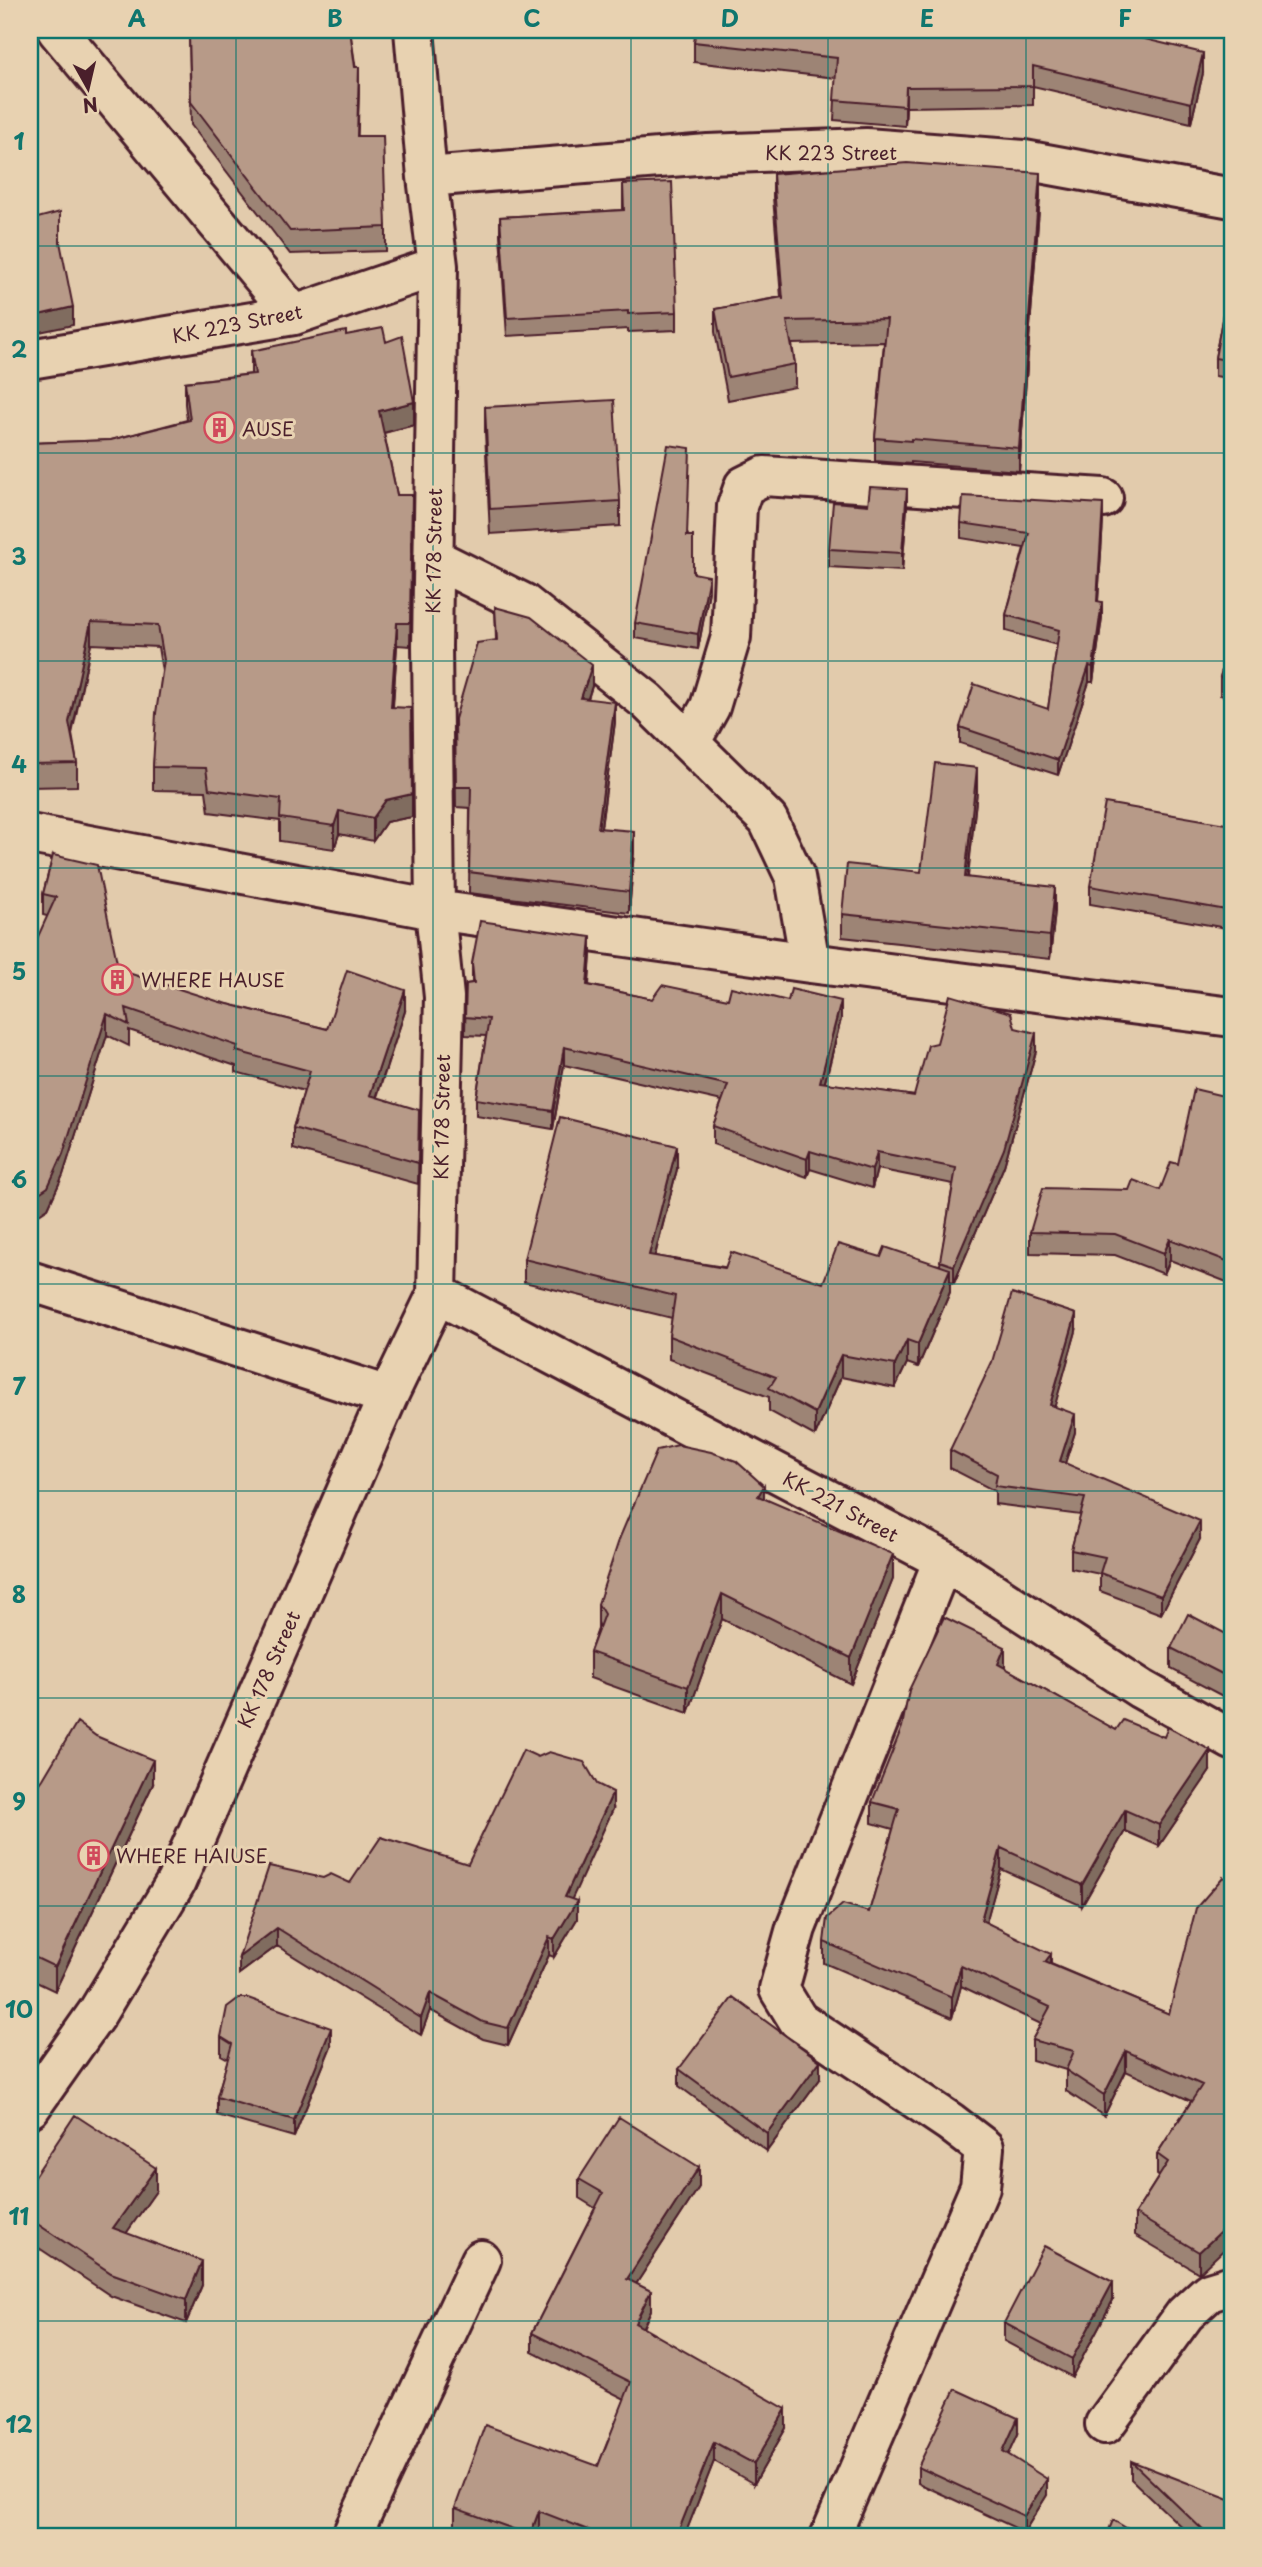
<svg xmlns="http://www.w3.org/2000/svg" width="1262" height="2567" font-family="'Playpen Sans',sans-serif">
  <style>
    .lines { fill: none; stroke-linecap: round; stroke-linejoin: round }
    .minor-casing { stroke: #4a1f2b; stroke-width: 44 }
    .minor { stroke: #e8d2b1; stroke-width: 38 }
    .wall { fill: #9d8475; stroke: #4a1f2b; stroke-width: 2 }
    .shaded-wall { fill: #806c5f; stroke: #4a1f2b; stroke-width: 2 }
    .building { fill: #b79a88; stroke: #4a1f2b; stroke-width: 2 }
    .grid { fill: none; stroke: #0f766e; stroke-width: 2; stroke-opacity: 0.55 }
    .labels { text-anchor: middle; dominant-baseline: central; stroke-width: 6; stroke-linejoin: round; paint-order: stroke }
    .street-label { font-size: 19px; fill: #4a1f2b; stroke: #e8d2b1 }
    .poi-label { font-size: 19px; fill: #4a1f2b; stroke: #e8d2b1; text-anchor: start }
    .neatline { fill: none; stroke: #0f766e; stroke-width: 2.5 }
    .grid-label { font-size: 23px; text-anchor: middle; font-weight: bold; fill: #0f766e }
  </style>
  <rect width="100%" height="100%" fill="#e2cbac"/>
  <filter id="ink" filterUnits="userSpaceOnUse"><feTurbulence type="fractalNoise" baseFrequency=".0143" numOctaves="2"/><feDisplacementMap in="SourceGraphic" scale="14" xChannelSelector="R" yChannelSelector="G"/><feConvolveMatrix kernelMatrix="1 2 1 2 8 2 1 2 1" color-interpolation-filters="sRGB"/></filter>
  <g filter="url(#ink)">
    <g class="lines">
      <defs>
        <path id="minor" d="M 57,30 L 294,315
          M 427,177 L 708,154 L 866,148 L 1024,160 L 1232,198
          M 30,359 L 294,315 L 438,266
          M 433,558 L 523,603 L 647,701 L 768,820 L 795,877 L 810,963
          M 690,743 L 710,707 L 731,637 L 737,506 L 744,486 L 764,476 L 1103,498
          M 30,834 L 435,910 L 810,963 L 1232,1017
          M 30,1281 L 388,1396
          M 437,1294 L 943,1560 L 1141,1689 L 1232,1740
          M 30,2108 L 97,2013 L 176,1882 L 388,1396 L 437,1294 L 444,997 L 435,910 L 432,646 L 438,266 L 427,177 L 414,30
          M 1105,2424 L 1185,2314 L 1209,2292 L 1232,2285
          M 351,2537 L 481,2260
          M 830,2537 L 980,2187 L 984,2148 L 950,2122 L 798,2020 L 779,1989 L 796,1928 L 943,1560"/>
      </defs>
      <use href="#minor" class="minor-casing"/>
      <use href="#minor" class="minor"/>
    </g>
    <path class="wall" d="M 241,30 L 350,30 L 359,90 L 357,136 L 386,227 L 386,251 L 290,254 L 191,125 L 189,36 L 243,38 Z
      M 1123,34 L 1203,73 L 1191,123 L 1033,86 L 1033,105 L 906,107 L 905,126 L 834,120 L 836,78 L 694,62 L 694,42 Z
      M 773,174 L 1040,196 L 1019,471 L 911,462 L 911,464 L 875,461 L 875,438 L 884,342 L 792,344 L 795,364 L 795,387 L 728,400 L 715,332 L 715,309 L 781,297 L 773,197 Z
      M 623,184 L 677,312 L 677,330 L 628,332 L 628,329 L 507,336 L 500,235 L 500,217 L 623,210 Z
      M 1232,265 L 1232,379 L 1215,376 L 1215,358 Z
      M 346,335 L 386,342 L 414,425 L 384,433 L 397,495 L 412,495 L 410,646 L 397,645 L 393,707 L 412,817 L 386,822 L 373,841 L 339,834 L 334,849 L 280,841 L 280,821 L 209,812 L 206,791 L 153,790 L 153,767 L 162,671 L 158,647 L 91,644 L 72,734 L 77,763 L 77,786 L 30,787 L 30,443 L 111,440 L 187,420 L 185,404 L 185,382 L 251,374 L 251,351 Z
      M 485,407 L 620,501 L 620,526 L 490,534 L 485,432 Z
      M 907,507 L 902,571 L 829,567 L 829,549 Z
      M 1103,520 L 1098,601 L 1102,617 L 1093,682 L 1089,682 L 1058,775 L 960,743 L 960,727 L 1048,709 L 1057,645 L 1006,631 L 1006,615 L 1024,548 L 961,538 L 961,523 Z
      M 688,536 L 693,573 L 709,591 L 698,649 L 635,638 L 635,623 Z
      M 495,607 L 592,686 L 588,699 L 615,722 L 601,828 L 634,851 L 629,913 L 469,893 L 470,808 L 456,807 L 455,719 L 496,640 Z
      M 1232,637 L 1232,698 L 1220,695 L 1220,677 Z
      M 977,791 L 968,877 L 1055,910 L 1050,959 L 842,937 L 842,914 L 921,872 Z
      M 1232,825 L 1232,929 L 1090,904 L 1090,886 Z
      M 53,855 L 120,977 L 327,1029 L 405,1011 L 377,1097 L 419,1131 L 418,1184 L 293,1149 L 293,1128 L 304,1091 L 236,1072 L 236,1066 L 129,1030 L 129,1046 L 107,1035 L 63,1175 L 48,1208 L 47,916 L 43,915 L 43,894 Z
      M 591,954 L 589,985 L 652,999 L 728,999 L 841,1019 L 825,1083 L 914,1096 L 1015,1028 L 1036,1051 L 1004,1166 L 954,1283 L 950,1282 L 950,1292 L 918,1367 L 907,1363 L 895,1388 L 841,1377 L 815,1436 L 769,1411 L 769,1397 L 669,1359 L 669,1336 L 672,1318 L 524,1282 L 524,1259 L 677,1169 L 655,1256 L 823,1283 L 881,1257 L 940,1265 L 953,1184 L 877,1169 L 872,1188 L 810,1169 L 807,1177 L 713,1144 L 713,1126 L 722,1101 L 564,1065 L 553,1129 L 476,1116 L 476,1099 L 486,1036 L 465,1035 L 466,984 L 472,983 L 472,963 Z
      M 1232,1098 L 1232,1284 L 1170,1260 L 1164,1274 L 1115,1255 L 1030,1253 L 1030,1232 L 1160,1190 L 1178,1164 Z
      M 1076,1331 L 1054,1407 L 1075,1432 L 1065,1463 L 1200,1539 L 1161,1614 L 1100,1591 L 1100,1574 L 1071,1568 L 1071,1550 L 1081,1515 L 995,1504 L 995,1491 L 950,1468 L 950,1450 Z
      M 764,1498 L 893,1579 L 851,1684 L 722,1619 L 688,1713 L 590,1678 L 590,1652 L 598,1629 L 598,1604 Z
      M 1232,1637 L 1232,1701 L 1171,1669 L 1171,1648 Z
      M 1005,1668 L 1116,1730 L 1210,1771 L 1159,1846 L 1125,1831 L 1082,1906 L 1001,1869 L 986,1922 L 1051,1964 L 1169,2014 L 1223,1877 L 1199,2273 L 1135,2235 L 1135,2214 L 1159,2176 L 1157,2175 L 1157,2154 L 1191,2101 L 1126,2071 L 1104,2116 L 1066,2091 L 1066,2070 L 1032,2060 L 1032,2040 L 1041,2024 L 961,1986 L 952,2018 L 824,1963 L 824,1942 L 869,1912 L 893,1829 L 872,1823 L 872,1802 Z
      M 153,1784 L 55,1991 L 30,1979 L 30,1797 Z
      M 613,1809 L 571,1899 L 577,1919 L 554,1957 L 549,1955 L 508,2045 L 483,2039 L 430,2010 L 421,2035 L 277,1946 L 239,1974 L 239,1957 L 323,1878 L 350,1883 L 468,1864 Z
      M 221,2037 L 331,2046 L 294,2137 L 217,2115 L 217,2097 L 228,2059 L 221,2055 Z
      M 679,2069 L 820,2079 L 767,2151 L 679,2086 Z
      M 579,2179 L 699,2187 L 636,2284 L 651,2310 L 643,2328 L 786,2428 L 754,2484 L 714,2461 L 684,2537 L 557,2537 L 539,2530 L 536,2537 L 482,2537 L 455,2527 L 455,2508 L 598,2466 L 625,2399 L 532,2352 L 532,2333 L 595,2208 L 579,2198 Z
      M 30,2183 L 156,2191 L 126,2233 L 202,2285 L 186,2323 L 111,2296 L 30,2242 Z
      M 1113,2300 L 1072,2377 L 1004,2341 L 1004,2323 Z
      M 1018,2434 L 1008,2455 L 1047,2495 L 1024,2532 L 918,2483 L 918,2467 Z
      M 1131,2461 L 1232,2537 L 1192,2537 L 1131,2479 Z"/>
    <path class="shaded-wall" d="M 1117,30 L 1124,30 L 1116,52 L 1116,32 Z
      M 1203,53 L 1203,73 L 1191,123 L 1191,103 Z
      M 359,67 L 359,90 L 357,160 L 357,136 Z
      M 906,87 L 906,107 L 905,126 L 905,106 Z
      M 1040,173 L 1040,196 L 1019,471 L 1019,448 Z
      M 73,307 L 73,325 L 30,334 L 30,317 Z
      M 414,402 L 414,425 L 379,434 L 379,411 Z
      M 907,489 L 907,507 L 902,571 L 902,553 Z
      M 1103,504 L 1103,520 L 1097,617 L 1097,601 Z
      M 709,576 L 709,591 L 698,649 L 698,634 Z
      M 1102,602 L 1102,617 L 1093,682 L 1093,667 Z
      M 91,622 L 91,644 L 69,745 L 69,722 Z
      M 397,623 L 397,645 L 391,730 L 391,707 Z
      M 592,665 L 592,686 L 581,718 L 581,698 Z
      M 1089,666 L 1089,682 L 1058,775 L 1058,760 Z
      M 615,702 L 615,722 L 598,849 L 598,828 Z
      M 977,768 L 977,791 L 965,900 L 965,877 Z
      M 412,794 L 412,817 L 386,822 L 373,841 L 373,818 L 386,800 Z
      M 339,811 L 339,834 L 334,849 L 334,826 Z
      M 634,831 L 634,851 L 629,913 L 629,892 Z
      M 1055,887 L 1055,910 L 1050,959 L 1050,936 Z
      M 591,937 L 591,954 L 587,1003 L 587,985 Z
      M 405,990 L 405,1011 L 370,1116 L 370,1095 Z
      M 841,1001 L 841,1019 L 820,1100 L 820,1082 Z
      M 107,1014 L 107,1035 L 63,1175 L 48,1208 L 30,1220 L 30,1199 Z
      M 1036,1033 L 1036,1051 L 1004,1166 L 954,1283 L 954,1266 Z
      M 564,1047 L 564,1065 L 553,1129 L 553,1111 Z
      M 677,1146 L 677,1169 L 649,1278 L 649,1255 Z
      M 810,1151 L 810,1169 L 807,1177 L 807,1159 Z
      M 877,1152 L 877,1169 L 872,1188 L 872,1170 Z
      M 1232,1153 L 1232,1174 L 1229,1168 Z
      M 1170,1239 L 1170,1260 L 1164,1274 L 1164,1253 Z
      M 950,1269 L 950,1292 L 918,1367 L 918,1344 Z
      M 1076,1314 L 1076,1331 L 1050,1423 L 1050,1405 Z
      M 907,1340 L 907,1363 L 895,1388 L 895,1365 Z
      M 841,1355 L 841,1377 L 815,1436 L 815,1413 Z
      M 1075,1414 L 1075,1432 L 1060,1479 L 1060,1461 Z
      M 764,1486 L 764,1512 L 758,1496 Z
      M 1200,1521 L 1200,1539 L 1161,1614 L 1161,1596 Z
      M 893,1554 L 893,1579 L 851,1684 L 851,1658 Z
      M 722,1594 L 722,1619 L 688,1713 L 688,1687 Z
      M 1005,1647 L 1005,1668 L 998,1664 Z
      M 1210,1750 L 1210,1771 L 1159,1846 L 1159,1825 Z
      M 153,1760 L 153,1784 L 55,1991 L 55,1967 Z
      M 613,1792 L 613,1809 L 565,1914 L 565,1897 Z
      M 1125,1810 L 1125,1831 L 1082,1906 L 1082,1885 Z
      M 1001,1848 L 1001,1869 L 981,1941 L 981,1920 Z
      M 577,1901 L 577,1919 L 554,1957 L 554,1939 Z
      M 277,1928 L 277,1946 L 239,1974 L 239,1957 Z
      M 549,1937 L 549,1955 L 508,2045 L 508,2028 Z
      M 1051,1954 L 1051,1974 L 1045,1962 Z
      M 961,1966 L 961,1986 L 952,2018 L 952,1997 Z
      M 430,1993 L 430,2010 L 421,2035 L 421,2018 Z
      M 331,2028 L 331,2046 L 294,2137 L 294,2120 Z
      M 1126,2051 L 1126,2071 L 1104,2116 L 1104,2095 Z
      M 820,2061 L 820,2079 L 767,2151 L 767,2133 Z
      M 699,2167 L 699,2187 L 627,2298 L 627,2279 Z
      M 156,2168 L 156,2191 L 113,2252 L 113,2228 Z
      M 1232,2221 L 1232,2242 L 1199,2273 L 1199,2252 Z
      M 202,2261 L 202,2285 L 186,2323 L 186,2300 Z
      M 1113,2282 L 1113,2300 L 1072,2377 L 1072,2359 Z
      M 651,2291 L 651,2310 L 635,2343 L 635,2323 Z
      M 40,2398 L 40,2416 L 30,2430 L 30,2412 Z
      M 786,2409 L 786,2428 L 754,2484 L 754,2464 Z
      M 1018,2418 L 1018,2434 L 1003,2467 L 1003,2451 Z
      M 714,2442 L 714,2461 L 684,2537 L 676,2537 Z
      M 1047,2479 L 1047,2495 L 1024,2532 L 1024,2516 Z
      M 539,2511 L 539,2530 L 536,2537 L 530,2537 Z"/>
    <path class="building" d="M 246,30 L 350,30 L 355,67 L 359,67 L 357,136 L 383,136 L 386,227 L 290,231 L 191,102 L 189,36 L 248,38 Z
      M 696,30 L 1117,30 L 1116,32 L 1203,53 L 1191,103 L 1033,66 L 1033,86 L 906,87 L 905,106 L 834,100 L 837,58 L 694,42 Z
      M 907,163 L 1040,173 L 1019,448 L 911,439 L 911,441 L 875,438 L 887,319 L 787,321 L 795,364 L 728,377 L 715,309 L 783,297 L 783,300 L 773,174 Z
      M 672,182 L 677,312 L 628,314 L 628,311 L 507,318 L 500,217 L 624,210 L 623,184 Z
      M 60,212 L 60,242 L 73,307 L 30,317 L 30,220 Z
      M 1232,265 L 1232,361 L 1215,358 Z
      M 383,328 L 386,342 L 402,336 L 414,402 L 379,411 L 397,495 L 412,495 L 410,623 L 397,623 L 391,707 L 411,708 L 412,794 L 386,800 L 373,818 L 339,811 L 334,826 L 280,818 L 281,799 L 209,789 L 206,768 L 153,767 L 156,713 L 164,660 L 158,625 L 91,622 L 69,722 L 77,763 L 30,764 L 30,443 L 111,440 L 190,420 L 185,382 L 255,374 L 251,351 L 346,331 L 346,335 Z
      M 614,400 L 620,501 L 490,509 L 485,407 Z
      M 668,445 L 690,448 L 687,536 L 693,536 L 693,573 L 709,576 L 698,634 L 635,623 Z
      M 870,487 L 907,489 L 902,553 L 829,549 L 833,502 L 868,505 Z
      M 963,496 L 1103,504 L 1097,601 L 1102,602 L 1093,667 L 1089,666 L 1058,760 L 960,727 L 974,684 L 1048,709 L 1059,630 L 1006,615 L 1029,533 L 961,523 Z
      M 495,607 L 531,617 L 592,665 L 581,698 L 615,702 L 598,828 L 634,831 L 629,892 L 469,872 L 471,787 L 456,787 L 455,719 L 477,643 L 497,640 Z
      M 1232,637 L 1232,681 L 1220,677 Z
      M 935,763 L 977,768 L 965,877 L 1055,887 L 1050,936 L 842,914 L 847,864 L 921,872 Z
      M 1105,803 L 1232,825 L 1232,911 L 1090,886 Z
      M 53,855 L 97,865 L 120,977 L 122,971 L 220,1002 L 327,1029 L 347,970 L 405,990 L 370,1095 L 419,1110 L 418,1163 L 293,1128 L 310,1071 L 236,1051 L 238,1046 L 126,1008 L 129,1025 L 107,1014 L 63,1154 L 48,1187 L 30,1199 L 30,954 L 56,897 L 43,894 Z
      M 480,921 L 591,937 L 587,985 L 652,999 L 662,985 L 728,999 L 731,987 L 788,1001 L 791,989 L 841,1001 L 820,1082 L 914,1096 L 928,1045 L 937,1043 L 950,995 L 1011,1013 L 1015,1028 L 1036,1033 L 1004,1149 L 954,1266 L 940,1261 L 956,1168 L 877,1152 L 872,1170 L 810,1151 L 807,1159 L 713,1126 L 728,1085 L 564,1047 L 553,1111 L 476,1099 L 489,1019 L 465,1017 L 466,984 L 474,983 L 472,963 Z
      M 1194,1089 L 1232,1098 L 1232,1153 L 1229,1168 L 1232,1169 L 1232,1263 L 1170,1239 L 1164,1253 L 1115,1234 L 1030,1232 L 1043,1188 L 1129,1190 L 1133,1180 L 1160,1190 L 1171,1162 L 1178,1164 Z
      M 560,1117 L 677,1146 L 649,1255 L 725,1268 L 731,1252 L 823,1283 L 838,1244 L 881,1257 L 885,1247 L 950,1269 L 918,1344 L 907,1340 L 895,1365 L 841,1355 L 815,1413 L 769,1388 L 776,1377 L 669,1336 L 675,1296 L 524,1259 Z
      M 1012,1293 L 1076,1314 L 1050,1405 L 1075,1414 L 1060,1461 L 1200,1521 L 1161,1596 L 1100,1573 L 1105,1557 L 1071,1550 L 1085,1498 L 995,1486 L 997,1474 L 950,1450 L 992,1362 Z
      M 678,1445 L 711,1452 L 736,1461 L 764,1486 L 758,1496 L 893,1554 L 851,1658 L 722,1594 L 688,1687 L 590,1652 L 604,1614 L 598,1604 L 620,1537 L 657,1450 Z
      M 1188,1614 L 1232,1637 L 1232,1679 L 1171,1648 Z
      M 944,1617 L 1005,1647 L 998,1664 L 1116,1730 L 1123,1720 L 1164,1737 L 1168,1727 L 1210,1750 L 1159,1825 L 1125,1810 L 1082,1885 L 1001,1848 L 981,1920 L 1051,1954 L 1045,1962 L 1169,2014 L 1196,1908 L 1223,1877 L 1232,1881 L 1232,2221 L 1199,2252 L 1135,2214 L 1168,2162 L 1157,2154 L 1202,2085 L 1126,2051 L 1104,2095 L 1066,2070 L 1074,2051 L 1032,2040 L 1050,2007 L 961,1966 L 952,1997 L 824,1942 L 827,1918 L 843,1904 L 869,1912 L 899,1809 L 872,1802 L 902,1727 L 909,1690 Z
      M 77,1722 L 96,1736 L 153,1760 L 55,1967 L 30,1955 L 30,1797 L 43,1779 Z
      M 523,1750 L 538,1757 L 549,1752 L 584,1762 L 597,1784 L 613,1792 L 565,1897 L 577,1901 L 554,1939 L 549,1937 L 508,2028 L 483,2022 L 430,1993 L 421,2018 L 277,1928 L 239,1957 L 269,1866 L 323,1878 L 331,1874 L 350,1883 L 381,1837 L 468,1864 Z
      M 733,1997 L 820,2061 L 767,2133 L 679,2069 Z
      M 239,1998 L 248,1998 L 331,2028 L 294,2120 L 217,2097 L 232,2044 L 221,2037 L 227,2007 Z
      M 75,2115 L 156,2168 L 113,2228 L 202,2261 L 186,2300 L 111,2273 L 30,2219 L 30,2183 Z
      M 619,2117 L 699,2167 L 627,2279 L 651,2291 L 635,2323 L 786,2409 L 754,2464 L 714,2442 L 676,2537 L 606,2537 L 539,2511 L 530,2535 L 455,2508 L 485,2425 L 598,2466 L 631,2382 L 532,2333 L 603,2193 L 579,2179 Z
      M 1044,2246 L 1113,2282 L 1072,2359 L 1004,2323 Z
      M 955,2389 L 1018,2418 L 1003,2451 L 1047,2479 L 1024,2516 L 918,2467 Z
      M 30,2391 L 40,2398 L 30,2412 Z
      M 1131,2461 L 1232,2500 L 1232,2537 L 1210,2537 Z
      M 1113,2520 L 1141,2537 L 1106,2537 Z
      M 381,2533 L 389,2537 L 379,2537 Z"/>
  </g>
  <path class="grid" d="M 236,30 L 236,2537M 433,30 L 433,2537M 631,30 L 631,2537M 828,30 L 828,2537M 1026,30 L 1026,2537M 30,246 L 1232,246M 30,453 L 1232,453M 30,661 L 1232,661M 30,868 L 1232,868M 30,1076 L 1232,1076M 30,1284 L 1232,1284M 30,1491 L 1232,1491M 30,1698 L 1232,1698M 30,1906 L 1232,1906M 30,2114 L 1232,2114M 30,2321 L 1232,2321"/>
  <defs>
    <symbol id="building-ring" viewBox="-11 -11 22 22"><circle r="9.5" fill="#e8d2b1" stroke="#d1495b" stroke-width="1.5"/><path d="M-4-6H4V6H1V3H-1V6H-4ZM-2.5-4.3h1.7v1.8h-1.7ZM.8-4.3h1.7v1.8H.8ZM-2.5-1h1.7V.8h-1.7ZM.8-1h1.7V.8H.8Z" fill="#d1495b"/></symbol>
  </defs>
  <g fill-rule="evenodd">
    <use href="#building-ring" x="202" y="410" width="35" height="35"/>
    <use href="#building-ring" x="100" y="962" width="35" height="35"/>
    <use href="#building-ring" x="76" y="1838" width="35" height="35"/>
  </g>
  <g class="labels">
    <g class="street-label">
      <text x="831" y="152">KK 223 Street</text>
      <text transform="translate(237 323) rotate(-11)">KK 223 Street</text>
      <text transform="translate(433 551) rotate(-89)">KK 178 Street</text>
      <text transform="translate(441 1117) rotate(-89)">KK 178 Street</text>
      <text transform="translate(841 1506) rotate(28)">KK 221 Street</text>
      <text transform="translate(268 1669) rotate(-66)">KK 178 Street</text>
    </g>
    <g class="poi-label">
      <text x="242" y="428">AUSE</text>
      <text x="141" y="979">WHERE HAUSE</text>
      <text x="116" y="1855">WHERE HAIUSE</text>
    </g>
  </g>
  <rect width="1262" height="2567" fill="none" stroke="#e8d2b1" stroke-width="77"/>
  <g transform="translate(88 88) rotate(172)" stroke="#e8d2b1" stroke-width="5" paint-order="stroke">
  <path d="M0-5L12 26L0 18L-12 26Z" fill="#4a1f2b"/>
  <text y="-10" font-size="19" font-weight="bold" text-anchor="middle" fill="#4a1f2b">N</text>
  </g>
  <rect x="38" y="38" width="1186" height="2490" class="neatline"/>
  <g class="grid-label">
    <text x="137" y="27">A</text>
    <text x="335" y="27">B</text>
    <text x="532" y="27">C</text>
    <text x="730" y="27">D</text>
    <text x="927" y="27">E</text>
    <text x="1125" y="27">F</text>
    <text x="19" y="150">1</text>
    <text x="19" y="358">2</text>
    <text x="19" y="565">3</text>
    <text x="19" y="773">4</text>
    <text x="19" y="980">5</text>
    <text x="19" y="1188">6</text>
    <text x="19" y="1395">7</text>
    <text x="19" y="1603">8</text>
    <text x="19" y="1810">9</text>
    <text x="19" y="2018">10</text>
    <text x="19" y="2225">11</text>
    <text x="19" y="2433">12</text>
  </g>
</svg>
